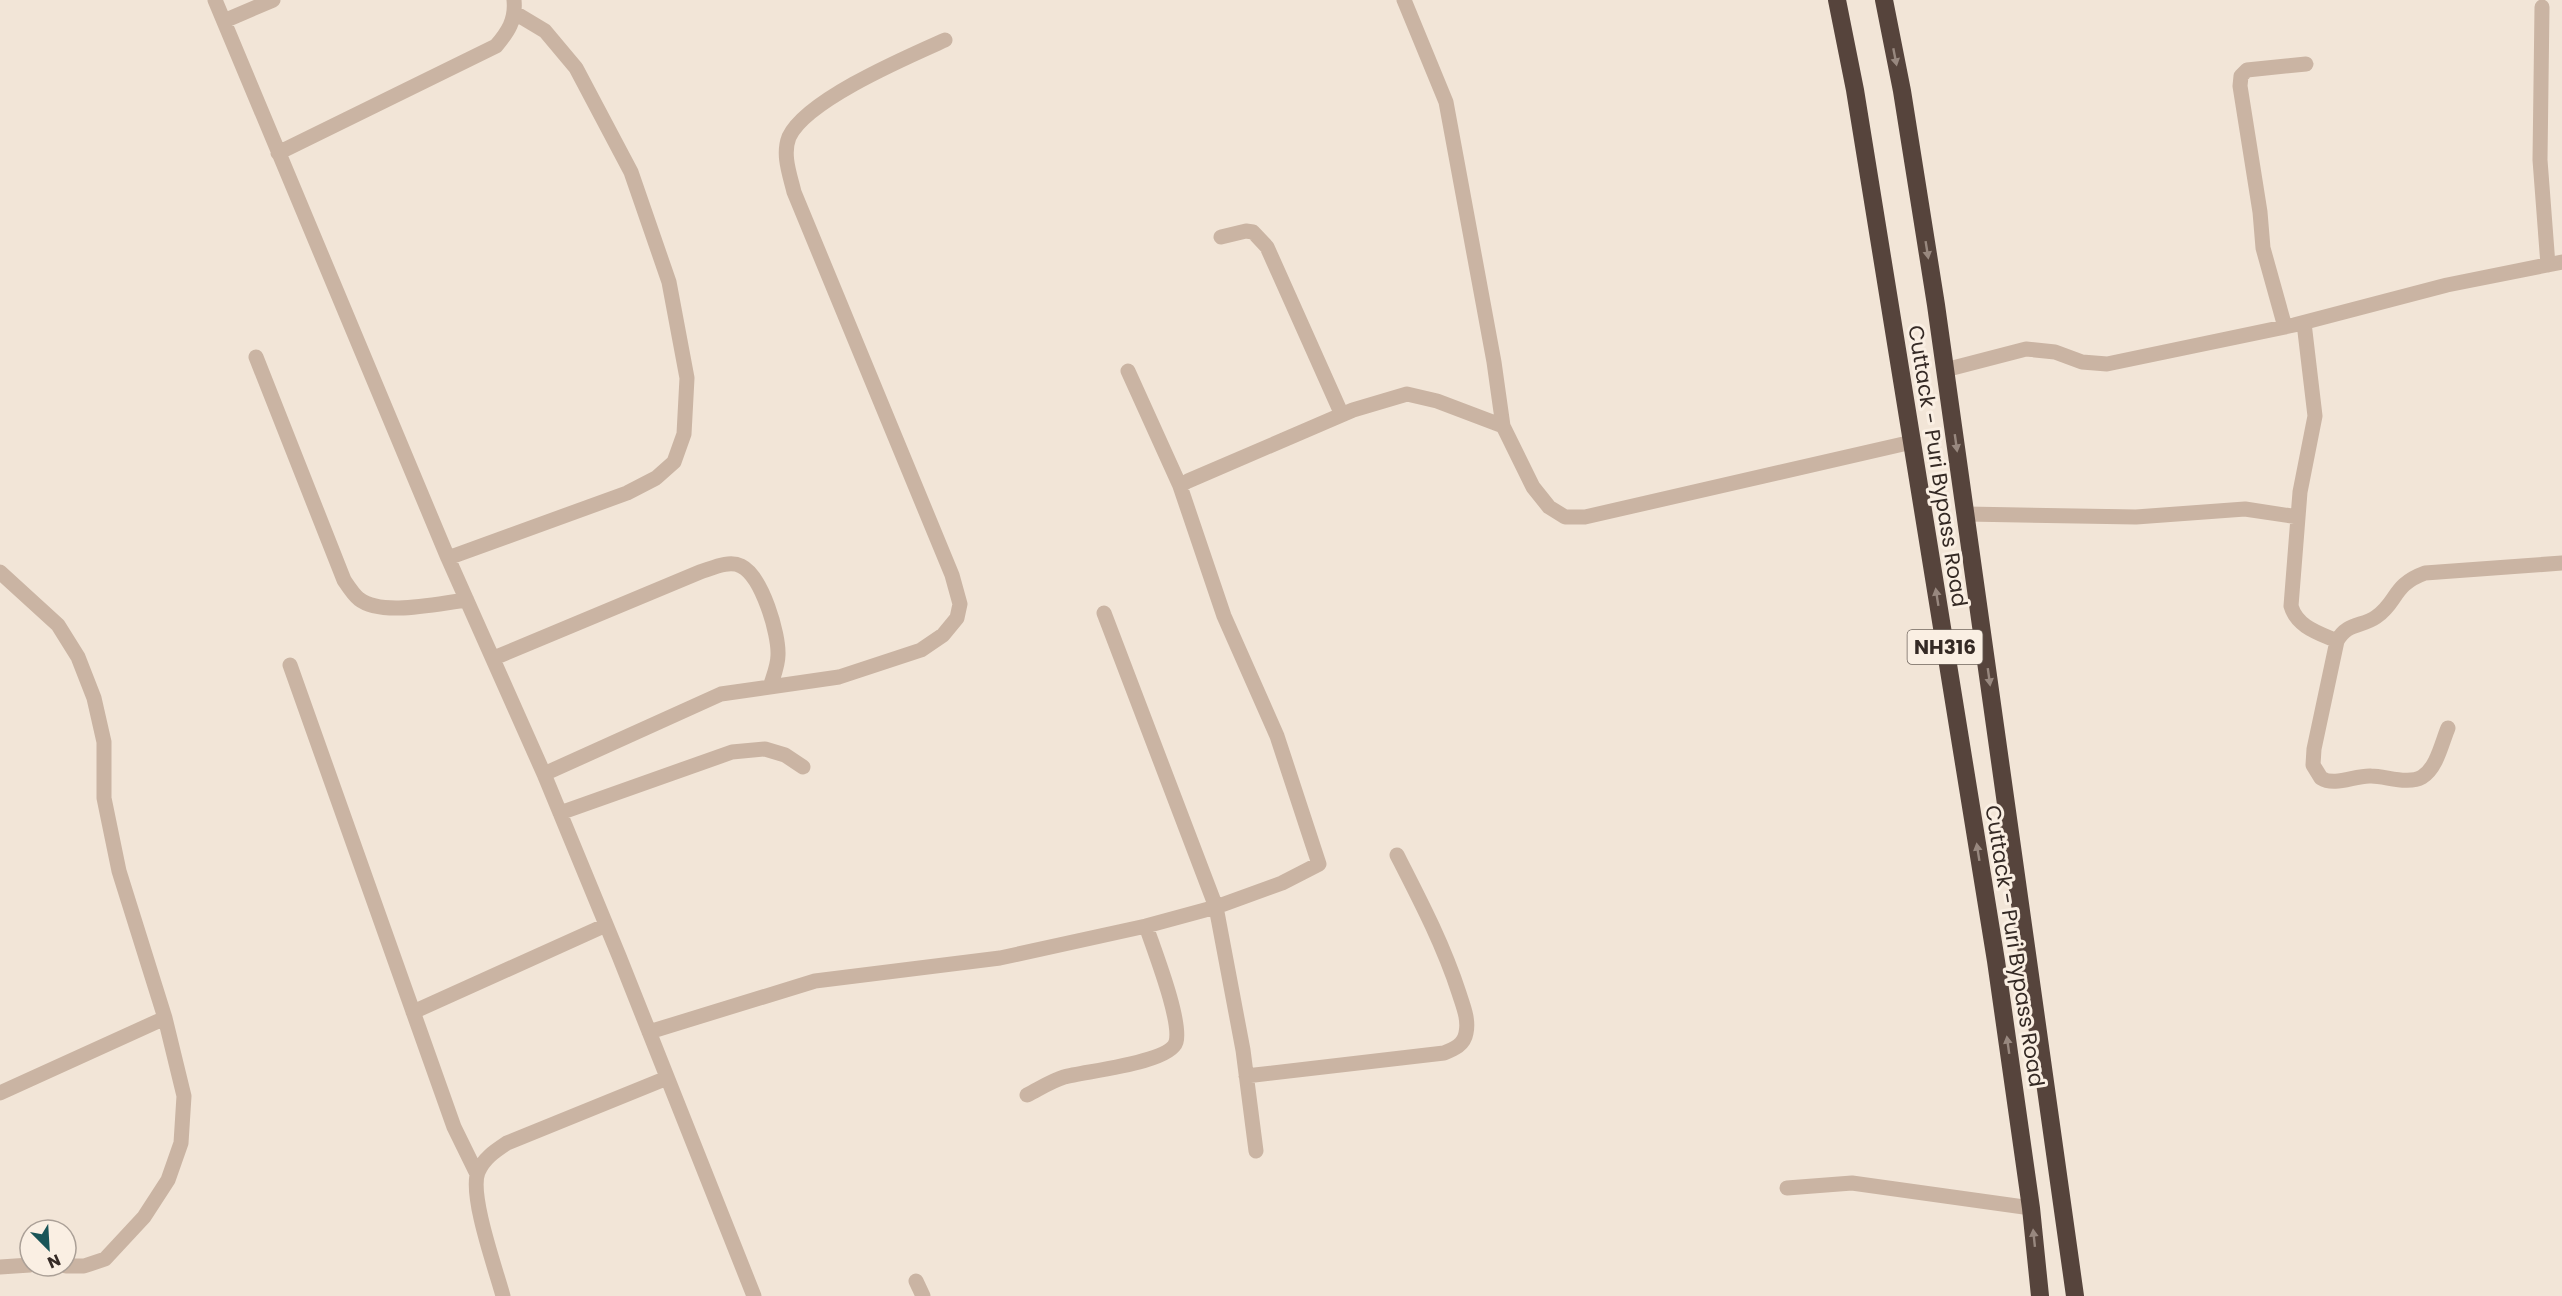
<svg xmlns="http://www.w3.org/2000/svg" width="2562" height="1296" font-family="Poppins,sans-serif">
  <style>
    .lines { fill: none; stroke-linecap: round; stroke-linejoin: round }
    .minor { stroke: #cab4a3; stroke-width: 15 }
    .highway { stroke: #56443c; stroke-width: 18 }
    .oneway { fill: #98887f }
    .labels { text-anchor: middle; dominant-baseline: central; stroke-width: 6; stroke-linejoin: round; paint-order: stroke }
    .shield { fill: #faefe3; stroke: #70655e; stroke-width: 1.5 }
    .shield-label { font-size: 20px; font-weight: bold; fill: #352a25 }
    .street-label { font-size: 21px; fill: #352a25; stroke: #faefe3 }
  </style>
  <rect width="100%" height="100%" fill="#f2e5d7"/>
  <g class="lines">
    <path class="minor" d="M 215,0 L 448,558 L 544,774 L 619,956 L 754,1296
      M 1404,0 L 1446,102 L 1494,362 L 1503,426 L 1533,487 L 1549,507 L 1565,517 L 1585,517 L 1912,442
      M 2542,7 L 2540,160 L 2548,265
      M 224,21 L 273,0
      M 278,153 L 496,46 C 508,32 516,20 514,0
      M 1221,237 L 1246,231 L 1253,232 L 1267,247 L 1342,415
      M 2304,323 L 2315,416 L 2300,492 L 2291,606 C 2297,627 2319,633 2337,641
      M 2285,327 L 2263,248 L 2260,212 L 2240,86 L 2241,76 L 2247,70 L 2306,64
      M 256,357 L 344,580 C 348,586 353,594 359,599 C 382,617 439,603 467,600
      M 1945,370 L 2026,349 L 2055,352 L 2082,362 L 2107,364 L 2294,325 L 2447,285 L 2562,262
      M 1128,371 L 1180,486
      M 1966,514 L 2136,517 L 2245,509 L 2298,517
      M 448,558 L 627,493 L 656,478 L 674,462 L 684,434 L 687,378 L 669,282 L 631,172 L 576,68 L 545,31 L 515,13
      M 0,572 L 58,625 L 78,657 L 94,698 L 104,742 L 104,798 L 119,871 L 165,1018 L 184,1096 L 181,1143 L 168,1180 L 144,1217 L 105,1259 L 84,1266 L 66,1266
      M 1104,613 L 1216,907 L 1243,1050 L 1256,1151
      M 494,658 L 700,572 C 713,568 729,560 741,566 C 762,576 779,634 778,655 C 778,666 773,677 770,687
      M 290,665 L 454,1127 L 477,1174
      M 2448,728 C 2442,742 2437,768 2422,777 C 2408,785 2386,776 2371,776 C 2355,775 2335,787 2321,778 L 2313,765 L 2314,749 L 2337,641 C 2347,622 2362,627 2376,617 C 2398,602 2392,585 2425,573 L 2562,563
      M 544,774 L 721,694 L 839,677 L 921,650 L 943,635 L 957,618 L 960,604 L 952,575 L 794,192 C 790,175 782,155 789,137 C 806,100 907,57 945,40
      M 560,813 L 732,752 L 765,749 L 785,755 L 803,767
      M 413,1012 L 606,925
      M 649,1032 L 815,981 L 1000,958 L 1146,926 L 1216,907 L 1282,883 L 1319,864 L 1277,736 L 1224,616 L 1180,486 L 1188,481 L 1353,410 L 1407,394 L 1437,401 L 1503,426
      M 1246,1076 L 1444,1053 C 1454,1049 1464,1045 1466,1033 C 1469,1019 1463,1006 1459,993 C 1443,944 1420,900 1397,855
      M 0,1093 L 165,1018
      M 1027,1095 C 1039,1089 1051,1081 1064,1077 C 1086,1071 1170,1063 1176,1042 C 1182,1021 1154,950 1146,926
      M 1787,1188 L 1852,1183 L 2031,1208
      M 0,1267 L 30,1265
      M 916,1281 L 923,1296
      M 503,1296 C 496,1270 469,1195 478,1172 C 484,1158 495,1151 507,1143 L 667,1078"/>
    <path class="highway" d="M 1837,0 L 1855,90 L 1996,961 L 2031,1208 L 2040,1296
      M 1884,0 L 1902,91 L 1936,305 L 2075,1296"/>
  </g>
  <defs><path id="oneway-solid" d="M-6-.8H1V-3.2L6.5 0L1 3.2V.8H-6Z" transform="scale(1.5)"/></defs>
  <g class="oneway">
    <use href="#oneway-solid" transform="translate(1895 57) rotate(79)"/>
    <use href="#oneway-solid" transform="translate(1927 250) rotate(81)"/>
    <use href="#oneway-solid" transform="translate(1956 443) rotate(82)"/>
    <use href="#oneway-solid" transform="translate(1937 597) rotate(-99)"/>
    <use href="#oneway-solid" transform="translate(1989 677) rotate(82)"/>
    <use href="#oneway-solid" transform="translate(1978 852) rotate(-99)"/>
    <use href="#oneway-solid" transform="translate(2008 1045) rotate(-98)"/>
    <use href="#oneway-solid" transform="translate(2034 1238) rotate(-96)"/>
  </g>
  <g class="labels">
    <rect class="shield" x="1907.5" y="630" width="75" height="34" rx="4.5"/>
    <g class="shield-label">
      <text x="1945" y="647">NH316</text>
    </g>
    <g class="street-label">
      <text transform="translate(1938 466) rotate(81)">Cuttack - Puri Bypass Road</text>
      <text transform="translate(2015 946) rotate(81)">Cuttack - Puri Bypass Road</text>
    </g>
  </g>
  <g transform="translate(48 1248) rotate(156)"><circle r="28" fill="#faefe3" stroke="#aba097" stroke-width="1.5"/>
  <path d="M0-4.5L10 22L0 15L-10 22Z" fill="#195558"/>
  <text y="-9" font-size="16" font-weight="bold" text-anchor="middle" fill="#352a25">N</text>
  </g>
</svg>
